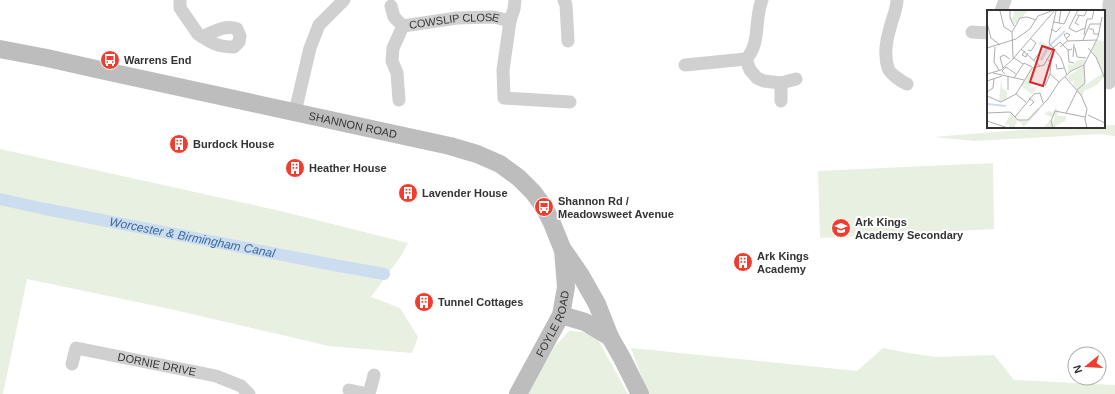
<svg xmlns="http://www.w3.org/2000/svg" width="1115" height="394" font-family="Arial,sans-serif">
  <style>
    .green { fill: #e7f0e1 }
    .lines { fill: none; stroke-linecap: round; stroke-linejoin: round }
    .canal { stroke: #cdddf0; stroke-width: 12 }
    .street { stroke: #d0d0d0; stroke-width: 13 }
    .secondary { stroke: #bdbdbd; stroke-width: 18 }
    .labels { text-anchor: middle; dominant-baseline: central; stroke-width: 4; stroke-linejoin: round; paint-order: stroke }
    .street-label { font-size: 11px; fill: #333; stroke: #fff }
    .poi-label { font-size: 11px; font-weight: bold; fill: #333; stroke: #fff; text-anchor: start }
    .water-label { font-size: 12px; font-style: italic; fill: #39679d; stroke: #fff }
    .inset-river { fill: none; stroke: #cdddf0; stroke-width: 2 }
    .inset-road { fill: none; stroke: #adadad; stroke-width: 1 }
    .view { fill: #d62828; fill-opacity: 0.15; stroke: #d62828; stroke-width: 2 }
    .inset-edge { fill: none; stroke: #333; stroke-width: 2 }
  </style>
  <rect width="100%" height="100%" fill="#fff"/>
  <path class="green" d="M 1104,125 L 1115,125 L 1115,136 L 1100,134 L 974,141 L 933,137 L 1060,127 L 1104,127 Z
    M 0,149 L 285,212 L 408,243 L 401,256 L 371,297 L 400,308 L 418,337 L 412,353 L 329,346 L 166,308 L 27,279 L 3,394 L 0,394 Z
    M 993,163 L 994,229 L 820,238 L 818,171 Z
    M 569,331 L 583,332 L 597,338 L 628,394 L 527,394 L 556,345 Z
    M 631,348 L 857,371 L 883,348 L 908,353 L 936,357 L 994,355 L 1014,380 L 1115,385 L 1115,394 L 648,394 Z"/>
  <g class="lines">
    <path class="canal" id="s1" d="M 0,199 L 45,209 L 334,265 L 384,274"/>
    <g class="street">
      <path d="M 180,0 L 180,8 L 198,34 C 212,43 217,47 234,47 L 239,42 L 240,36 L 237,29 C 226,24 213,32 202,37"/>
      <path d="M 515,0 L 514,9 L 510,21 L 503,70 L 504,98 L 570,102"/>
      <path d="M 564,0 L 566,5 L 568,41"/>
      <path d="M 897,0 C 897,9 892,19 890,28 C 886,40 884,56 888,68 C 890,74 902,82 907,84"/>
      <path d="M 391,6 L 394,17 L 403,26"/>
      <path d="M 1001,11 L 1005,0"/>
      <path d="M 972,32 L 988,33"/>
      <path d="M 746,59 L 750,70 L 757,78 L 764,81 L 781,83 L 796,79"/>
      <path d="M 685,65 L 746,59 C 761,44 754,19 762,0"/>
      <path d="M 1109,83 L 1109,4 L 1110,0"/>
      <path id="s2" d="M 399,100 L 397,73 L 392,61 L 393,48 L 403,26 L 457,18 L 494,17 L 510,21"/>
      <path d="M 781,101 L 781,83"/>
      <path d="M 295,112 L 310,48 L 319,25 L 344,0"/>
      <path id="s3" d="M 72,364 L 76,348 L 216,376 L 241,386 L 249,394"/>
      <path d="M 349,390 L 368,394"/>
      <path d="M 369,394 L 374,375"/>
    </g>
    <g class="secondary">
      <path id="s4" d="M 0,49 L 47,58 L 105,71 L 450,146 L 477,154 L 500,164 L 519,178 L 533,192 L 544,207 L 552,223 L 562,248 L 580,274 L 597,304 L 610,337 L 622,358 L 640,394"/>
      <path d="M 561,315 L 585,322 L 610,337"/>
      <path id="s5" d="M 518,394 L 561,315 L 566,287 L 563,250"/>
    </g>
  </g>
  <defs>
    <symbol id="bus-disc" viewBox="-11 -11 22 22"><circle r="9.5" fill="#f23c2d" stroke="#fff"/><path d="M-5-6H5V4H4V6H2V4H-2V6H-4V4H-5ZM-3.5-4V0h7V-4ZM-3.5 1.2v1.5H-2V1.2ZM2 1.2v1.5H3.5V1.2Z" fill="#fff"/></symbol>
    <symbol id="building-disc" viewBox="-11 -11 22 22"><circle r="9.5" fill="#f23c2d" stroke="#fff"/><path d="M-4-6H4V6H1V3H-1V6H-4ZM-2.5-4.3h1.7v1.8h-1.7ZM.8-4.3h1.7v1.8H.8ZM-2.5-1h1.7V.8h-1.7ZM.8-1h1.7V.8H.8Z" fill="#fff"/></symbol>
    <symbol id="school-disc" viewBox="-11 -11 22 22"><circle r="9.5" fill="#f23c2d" stroke="#fff"/><path d="M0-5L7-2L0 1L-7-2ZM-4 1L0 2.5L4 1V4Q0 6-4 4Z" fill="#fff"/></symbol>
  </defs>
  <g fill-rule="evenodd">
    <use href="#bus-disc" x="99" y="49" width="22" height="22"/>
    <use href="#building-disc" x="168" y="133" width="22" height="22"/>
    <use href="#building-disc" x="284" y="157" width="22" height="22"/>
    <use href="#building-disc" x="397" y="182" width="22" height="22"/>
    <use href="#bus-disc" x="533" y="196" width="22" height="22"/>
    <use href="#school-disc" x="830" y="217" width="22" height="22"/>
    <use href="#building-disc" x="732" y="251" width="22" height="22"/>
    <use href="#building-disc" x="413" y="291" width="22" height="22"/>
  </g>
  <g class="labels">
    <g class="street-label">
      <text stroke="none"><textPath href="#s2" startOffset="129">COWSLIP CLOSE</textPath></text>
      <text stroke="none"><textPath href="#s4" startOffset="361">SHANNON ROAD</textPath></text>
      <text stroke="none"><textPath href="#s5" startOffset="79">FOYLE ROAD</textPath></text>
      <text stroke="none"><textPath href="#s3" startOffset="99">DORNIE DRIVE</textPath></text>
    </g>
    <g class="poi-label">
      <text x="124" y="60">Warrens End</text>
      <text x="193" y="144">Burdock House</text>
      <text x="309" y="168">Heather House</text>
      <text x="422" y="193">Lavender House</text>
      <text x="558" y="201">Shannon Rd /<tspan x="558" dy="13">Meadowsweet Avenue</tspan></text>
      <text x="855" y="222">Ark Kings<tspan x="855" dy="13">Academy Secondary</tspan></text>
      <text x="757" y="256">Ark Kings<tspan x="757" dy="13">Academy</tspan></text>
      <text x="438" y="302">Tunnel Cottages</text>
    </g>
    <g class="water-label">
      <text stroke="none"><textPath href="#s1" startOffset="196">Worcester &amp; Birmingham Canal</textPath></text>
    </g>
  </g>
  <g transform="translate(987 10)">
    <rect width="118" height="118" fill="#fff"/>
    <path d="M 27,0 L 41,1 L 27,15 L 23,7 L 26,7 ZM 110,30 L 118,31 L 117,67 L 110,75 L 97,81 L 95,88 L 86,74 L 88,70 L 84,72 L 79,67 L 97,56 L 98,75 L 116,63 L 105,40 ZM 53,31 L 64,37 L 55,51 L 52,50 L 58,38 L 51,34 ZM 90,50 L 99,50 L 97,54 L 81,63 L 81,54 L 86,55 ZM 50,57 L 43,78 L 51,76 L 53,69 L 51,77 L 45,84 L 34,76 L 44,59 ZM 14,68 L 15,78 L 20,81 L 20,89 L 12,92 ZM 71,91 L 68,97 L 71,101 L 70,106 L 79,106 L 79,110 L 66,118 L 56,118 L 63,110 L 67,111 L 68,106 L 64,107 L 57,104 L 62,101 L 66,103 ZM 51,98 L 53,100 L 37,117 L 31,110 L 27,118 L 22,118 L 22,114 L 17,116 L 25,101 L 29,109 L 39,111 Z" fill="#e7f0e1"/>
    <path class="inset-river" d="M 54,50 L 61,37 L 78,21M 0,94 L 19,96"/>
    <path class="inset-road" d="M 23,0 L 23,8 L 27,16M 91,0 L 82,18 L 89,22 L 98,18M 13,1 L 17,17 L 25,22M 69,1 L 62,33 L 74,48 L 80,65M 90,5 L 97,6 L 100,0M 51,6 L 67,0M 92,6 L 88,13 L 92,15M 67,12 L 77,14 L 83,1M 0,13 L 4,28 L 13,35M 72,13 L 74,0M 64,19 L 69,22 L 74,17M 102,19 L 106,19 L 107,24 L 112,24M 97,25 L 100,9 L 105,9 L 107,0M 80,28 L 83,25 L 80,23 L 77,25 L 81,31M 96,30 L 103,14 L 113,14M 8,37 L 7,52 L 12,60M 73,37 L 80,31 L 110,30M 86,37 L 88,38 L 90,47 L 99,48M 0,38 L 29,29 L 43,19 L 51,6M 66,38 L 73,32 L 81,40 L 85,39M 101,38 L 109,47 L 118,69M 34,39 L 53,56M 41,40 L 44,41 L 49,33 L 44,29M 81,40 L 82,52 L 87,53M 38,41 L 35,45 L 39,47 L 41,43M 86,47 L 87,34M 60,49 L 64,52 L 63,64 L 72,72M 25,50 L 68,0M 47,50 L 55,39M 36,54 L 26,47 L 25,22 L 33,8 L 40,7 L 49,10M 69,54 L 70,59 L 77,58M 16,58 L 13,47 L 17,45 L 23,49M 6,63 L 37,70M 0,64 L 14,60 L 27,48M 18,64 L 15,61 L 19,57 L 29,64M 78,67 L 94,85 L 100,99 L 98,109 L 100,118M 27,68 L 37,53 L 45,57M 0,71 L 15,66M 58,76 L 63,64M 21,80 L 21,66M 90,80 L 98,73 L 97,55 L 111,27 L 115,7M 0,82 L 6,78 L 7,68M 29,84 L 39,92M 0,86 L 14,92 L 29,84 L 45,58 L 57,55 L 66,39M 42,88 L 47,92 L 43,96M 0,103 L 23,102 L 31,110 L 41,110 L 61,89 L 72,72 L 84,61 L 97,55M 79,103 L 90,81M 101,105 L 118,113M 28,107 L 47,84 L 53,83 L 56,93M 0,111 L 21,118M 66,118 L 64,111 L 68,101 L 98,107"/>
    <path class="view" d="M 55,36 L 67,40 L 56,76 L 43,72 Z"/>
    <rect width="118" height="118" class="inset-edge"/>
  </g>
  <g transform="translate(1087 366) rotate(252)"><circle r="19" fill="#ffffff" stroke="#adadad"/>
  <path d="M0-3L7 15L0 10L-7 15Z" fill="#f23c2d"/>
  <text y="-6" font-size="11" font-weight="bold" text-anchor="middle" fill="#333333">N</text>
  </g>
</svg>
